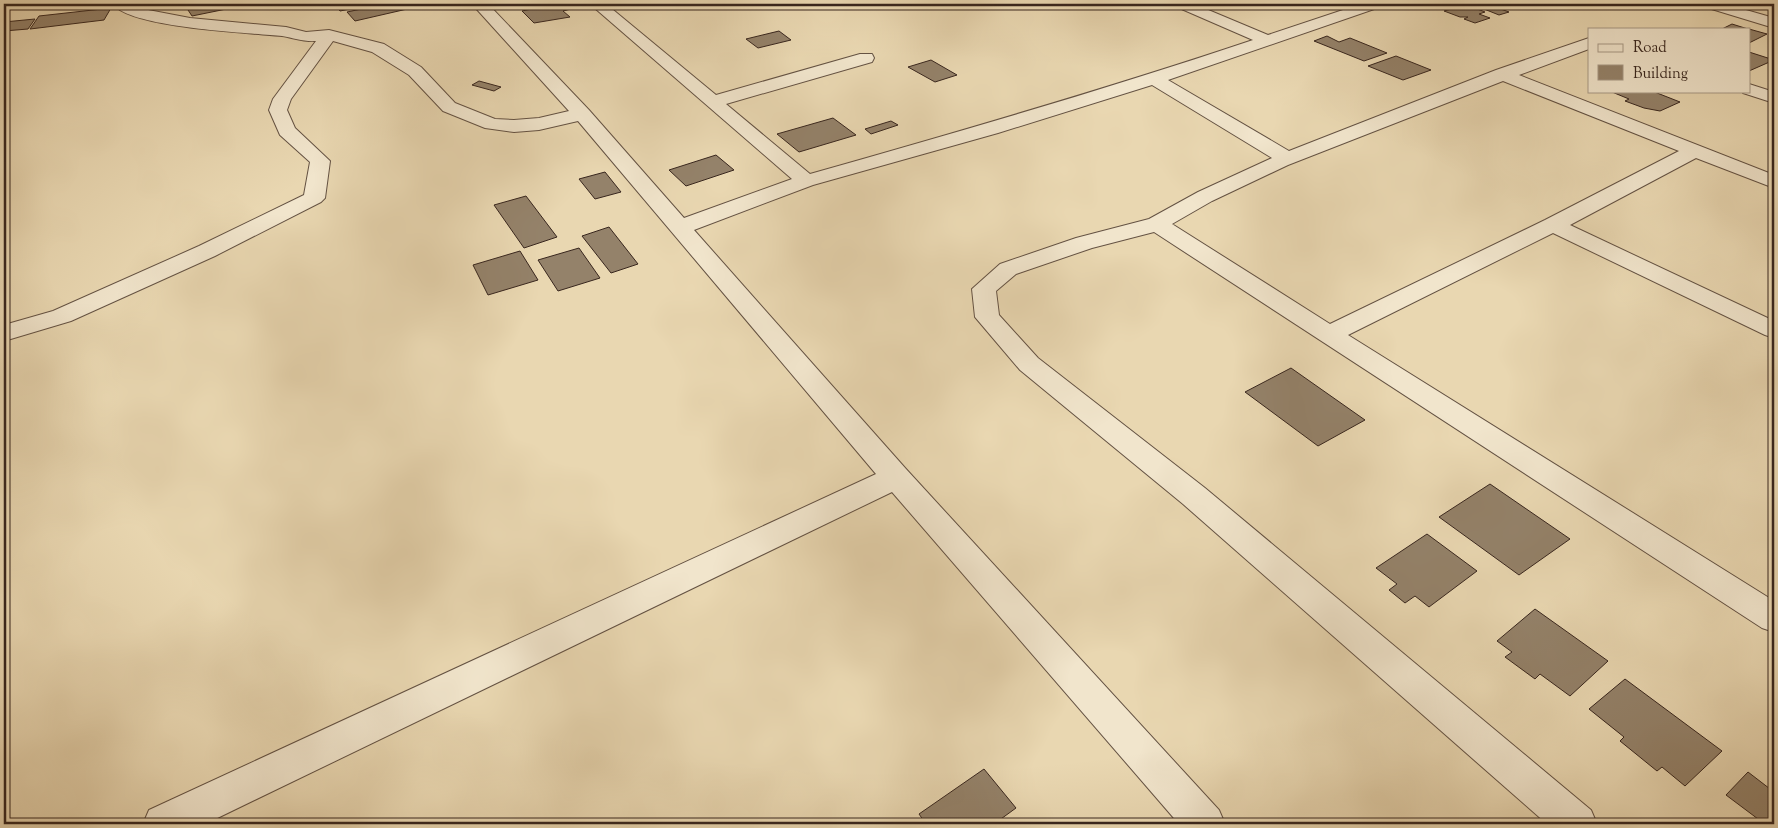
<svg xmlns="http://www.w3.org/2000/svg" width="1778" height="828" font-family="'Sorts Mill Goudy',serif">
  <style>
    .building { fill: #94826a; stroke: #38261e }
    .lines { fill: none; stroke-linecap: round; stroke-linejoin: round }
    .minor-casing { stroke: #645243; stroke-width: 2 }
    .minor { fill: #f1e5cc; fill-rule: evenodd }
  </style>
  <rect width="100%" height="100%" fill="#e9d7b1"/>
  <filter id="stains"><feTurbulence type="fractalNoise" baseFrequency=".004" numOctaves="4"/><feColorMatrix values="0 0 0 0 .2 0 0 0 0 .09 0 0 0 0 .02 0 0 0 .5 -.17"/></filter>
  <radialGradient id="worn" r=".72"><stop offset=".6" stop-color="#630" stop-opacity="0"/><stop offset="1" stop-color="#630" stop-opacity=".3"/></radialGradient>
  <path class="building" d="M 199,4 L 251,4 L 192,16 L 186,7 Z
    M 334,4 L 363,4 L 365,6 L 340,11 Z
    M 385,4 L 429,4 L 355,21 L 347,12 Z
    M 556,4 L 565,4 L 571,9 L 563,11 L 570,17 L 534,23 L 522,11 Z
    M 1480,4 L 1487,4 L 1509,12 L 1499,15 L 1474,5 Z
    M 1470,6 L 1485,12 L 1479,14 L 1490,18 L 1475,23 L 1464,19 L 1468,17 L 1460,17 L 1444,11 L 1459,7 L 1464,8 Z
    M 111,8 L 104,20 L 30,29 L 39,16 Z
    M 35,19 L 28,29 L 4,31 L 4,22 Z
    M 1732,24 L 1748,29 L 1722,29 Z
    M 1749,29 L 1767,34 L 1749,43 Z
    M 779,31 L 791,40 L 758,48 L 746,39 Z
    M 1327,36 L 1339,42 L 1350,38 L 1387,53 L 1364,61 L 1314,41 Z
    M 1749,52 L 1774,60 L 1749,71 Z
    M 1396,56 L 1431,70 L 1403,80 L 1368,66 Z
    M 931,60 L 957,75 L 935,82 L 908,67 Z
    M 479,81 L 501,87 L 494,91 L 472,85 Z
    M 1652,91 L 1680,102 L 1660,111 L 1644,108 L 1625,101 L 1629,99 L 1612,92 Z
    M 833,118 L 856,135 L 799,152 L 777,134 Z
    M 891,121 L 898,125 L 871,134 L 865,129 Z
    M 716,155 L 734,170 L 686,186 L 669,170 Z
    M 605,172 L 621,192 L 595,199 L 579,179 Z
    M 526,196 L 557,237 L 524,248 L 494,205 Z
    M 609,227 L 638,264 L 611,273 L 582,236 Z
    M 579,248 L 600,278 L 558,291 L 538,260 Z
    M 520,251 L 538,280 L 488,295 L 473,265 Z
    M 1291,368 L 1365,420 L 1318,446 L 1245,392 Z
    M 1490,484 L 1570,539 L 1519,575 L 1439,517 Z
    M 1427,534 L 1477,571 L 1429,607 L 1415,596 L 1405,603 L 1389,590 L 1397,584 L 1376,568 Z
    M 1535,609 L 1608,661 L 1570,696 L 1540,674 L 1535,679 L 1505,657 L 1512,652 L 1497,641 Z
    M 1625,679 L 1722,751 L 1685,786 L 1662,767 L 1657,771 L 1620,741 L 1624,737 L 1589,709 Z
    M 984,769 L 1016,808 L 994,824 L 926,824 L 919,814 Z
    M 1748,772 L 1774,792 L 1774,824 L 1754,824 L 1758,819 L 1726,795 Z"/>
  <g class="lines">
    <defs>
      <path id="minor" d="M 113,4 L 132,4 L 143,9 L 190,18 L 286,27 L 306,32 L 329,30 L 384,44 L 421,67 L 455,103 L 495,119 L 514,120 L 539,118 L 569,111 L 472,4 L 488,4 L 589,110 L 684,218 L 792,179 L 590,4 L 606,4 L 716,95 L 860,54 L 872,54 L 874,58 L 872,62 L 726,104 L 810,174 C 959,132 1107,89 1253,40 L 1177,7 L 1175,4 L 1194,4 L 1268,35 L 1361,4 L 1382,4 L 1380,7 L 1168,80 L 1289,151 L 1496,70 L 1589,38 L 1589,49 L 1519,75 L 1774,175 L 1774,188 L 1696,158 L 1570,225 L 1774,321 L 1774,338 L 1765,335 L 1553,233 L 1348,335 L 1774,601 L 1774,632 L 1762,628 L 1154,232 L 1092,248 L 1016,274 L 996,291 L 999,315 L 1038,358 L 1205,488 L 1591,810 L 1597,824 L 1547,824 L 1183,504 L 1020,370 L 975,317 L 972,289 L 1000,264 L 1076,238 L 1149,219 L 1198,192 L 1272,158 L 1152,85 L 998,133 L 813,185 L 694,230 L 906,469 L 1219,810 L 1225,824 L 1179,824 L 892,492 L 205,824 L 143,824 L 149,810 L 876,474 L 578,121 L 539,130 L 514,132 L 485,128 L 443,111 L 409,75 L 372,52 L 333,41 L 291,99 L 287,110 L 295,128 L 330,161 L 325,198 L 321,202 L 215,256 L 71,321 L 4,341 L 4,325 L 53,311 L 199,246 L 304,195 L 310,162 L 280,135 L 269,110 L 273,99 L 316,41 C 304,42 294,38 282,36 C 251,33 130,28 113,4 ZM 1503,81 L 1679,151 L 1545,220 L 1330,324 L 1172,224 L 1212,201 L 1288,165 Z
        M 1702,4 L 1725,4 L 1774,18 L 1774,28 L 1705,7 Z
        M 1749,84 L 1774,92 L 1774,103 L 1743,93 L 1742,91 L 1749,91 Z"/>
    </defs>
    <use href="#minor" class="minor-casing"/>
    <use href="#minor" class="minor"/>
  </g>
  <rect width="1778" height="828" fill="none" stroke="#e9d7b1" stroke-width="20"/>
  <rect x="5" y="5" width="1768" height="818" fill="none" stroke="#38261e" stroke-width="2.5"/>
  <rect x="10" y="10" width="1758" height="808" fill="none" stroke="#38261e"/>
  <rect x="1588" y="28" width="162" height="65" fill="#f1e5cc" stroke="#a79986"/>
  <rect x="1598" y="44" width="25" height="8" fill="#f1e5cc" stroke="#a79986"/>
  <text x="1633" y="52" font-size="15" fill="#38261e">Road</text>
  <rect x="1598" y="65" width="25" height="15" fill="#94826a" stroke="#a79986"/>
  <text x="1633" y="78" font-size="15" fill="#38261e">Building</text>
  <rect width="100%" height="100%" filter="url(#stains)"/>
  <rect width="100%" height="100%" fill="url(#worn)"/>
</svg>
